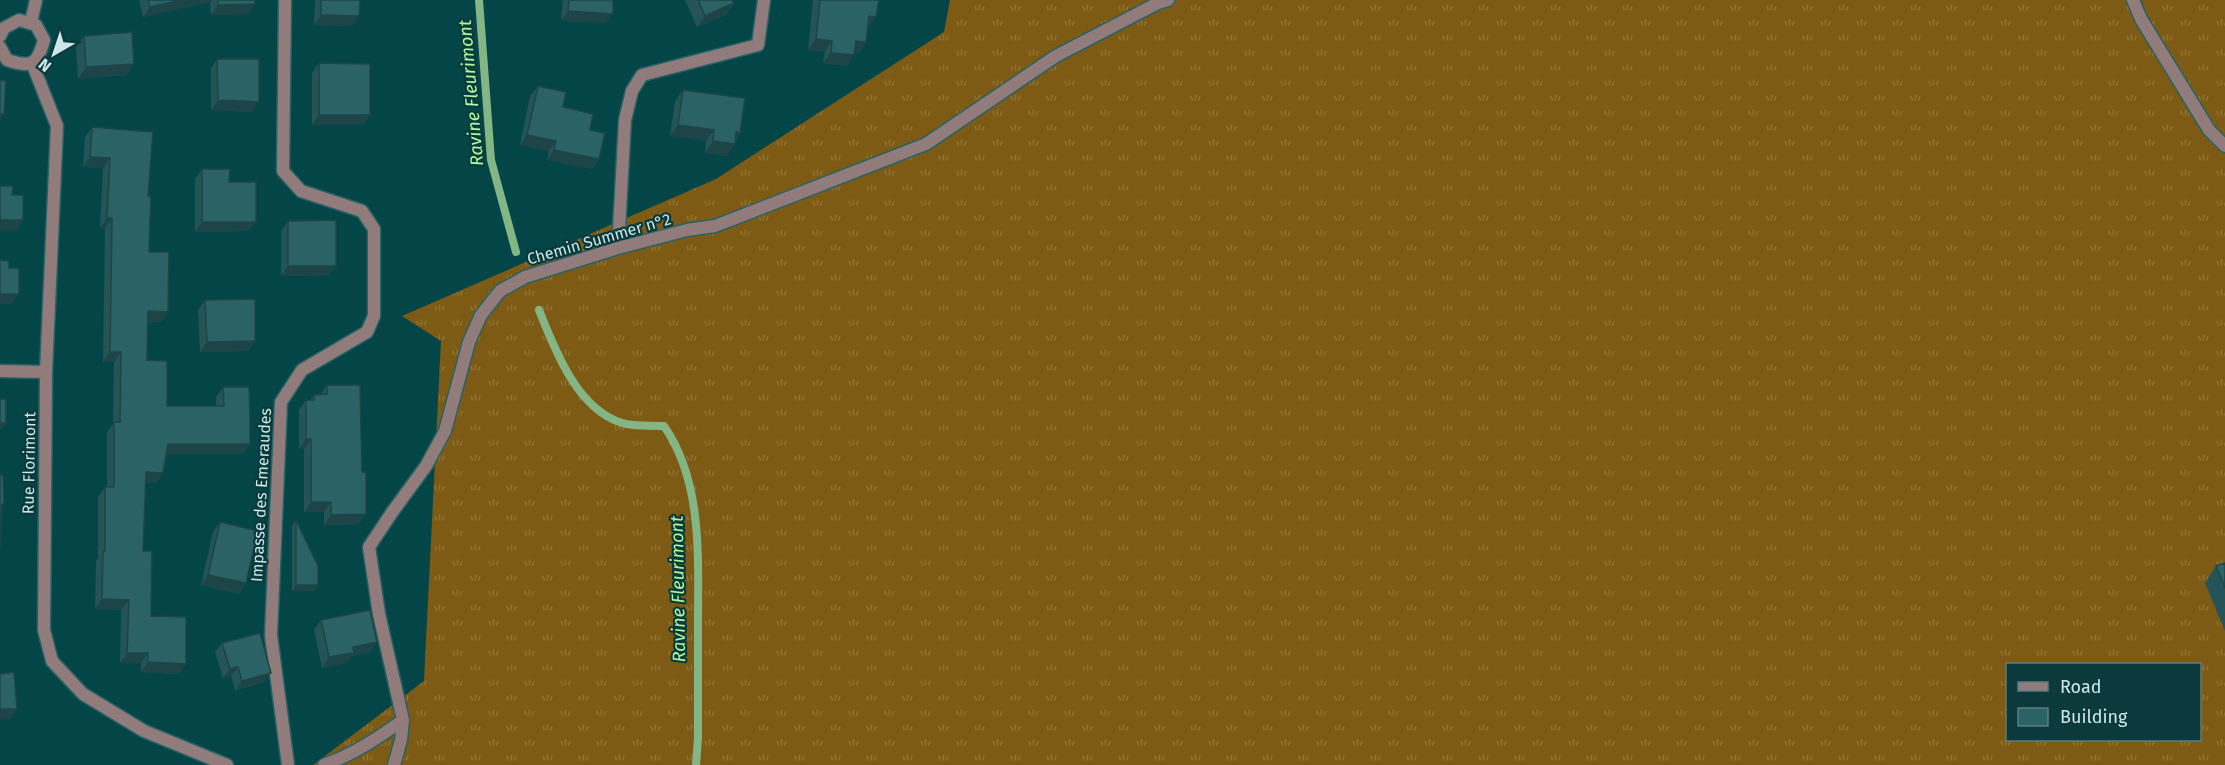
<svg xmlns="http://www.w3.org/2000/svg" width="2225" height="765" font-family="'Fira Sans',sans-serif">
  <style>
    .grass { fill: url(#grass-tufts); fill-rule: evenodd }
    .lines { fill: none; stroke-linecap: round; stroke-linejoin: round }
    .stream { stroke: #84b585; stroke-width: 8 }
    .street-casing { stroke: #286265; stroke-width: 15 }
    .street { stroke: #917c7b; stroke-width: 12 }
    .wall { fill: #245457 }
    .shaded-wall { fill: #1d4547 }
    .building { fill: #2a6265; stroke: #1d4547; stroke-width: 1.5 }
    .labels { text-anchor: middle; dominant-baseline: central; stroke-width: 4.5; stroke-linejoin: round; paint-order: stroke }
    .street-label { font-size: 16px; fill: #cbe7e8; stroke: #0c393b }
    .water-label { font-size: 18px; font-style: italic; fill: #abf99b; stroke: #0c393b }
  </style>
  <defs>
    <pattern id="grass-tufts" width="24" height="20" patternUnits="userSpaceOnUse" patternTransform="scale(1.5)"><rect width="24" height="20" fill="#7e5b14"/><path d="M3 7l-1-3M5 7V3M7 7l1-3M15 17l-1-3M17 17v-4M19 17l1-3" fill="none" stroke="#8f7336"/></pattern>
  </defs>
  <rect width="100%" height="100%" fill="#044548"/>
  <path class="grass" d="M 950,0 L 2225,0 L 2225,765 L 313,765 L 424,681 L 441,341 L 402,316 L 716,179 L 944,32 ZM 2008,664 L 2200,664 L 2200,740 L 2008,740 Z"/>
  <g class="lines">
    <path class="stream" d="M 479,0 L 491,160 L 516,252
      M 539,310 C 555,350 577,409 622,423 C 635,427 651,425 664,426 C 703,482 698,558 698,623 C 698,661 698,700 698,738 L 696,765"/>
    <defs>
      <path id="street" d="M 285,0 L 283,171 L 301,191 L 362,211 L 374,229 L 374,316 L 367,332 L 302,370 L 281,402 L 271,635 L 288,765
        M 2133,0 L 2141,19 L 2209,130 L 2225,146
        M 31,22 L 36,0
        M 0,36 L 4,28 L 19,20 L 36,25 L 44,40 C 37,65 32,68 7,60 L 0,47
        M 32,63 L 57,126 L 46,372 L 44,630 L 52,661 L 83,694 L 144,731 L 227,765
        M 618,248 L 625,120 L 632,91 L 642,75 L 758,45 L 764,0
        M 0,371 L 46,372
        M 324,765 C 354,754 378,738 403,720
        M 394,765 L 401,740 L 403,720 L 379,614 L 369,547 L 393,511 L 426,466 L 445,431 L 469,342 L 481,315 L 500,291 L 525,277 L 618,248 L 687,230 L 715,226 L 926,144 L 1056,56 L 1158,3 L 1168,0"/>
    </defs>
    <use href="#street" class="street-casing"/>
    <use href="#street" class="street"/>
  </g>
  <path class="wall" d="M 139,0 L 255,0 L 255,4 L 249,14 L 211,15 L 210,2 L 143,17 Z
    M 315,0 L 360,0 L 359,16 L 352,26 L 314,25 Z
    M 563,0 L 613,0 L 606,23 L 561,21 Z
    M 685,0 L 732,0 L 734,3 L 726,15 L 697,27 Z
    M 813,0 L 879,0 L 869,27 L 868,27 L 866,42 L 859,53 L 854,52 L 847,66 L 823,63 L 825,51 L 808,50 Z
    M 84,36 L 126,75 L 78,79 L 76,47 Z
    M 217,59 L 252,112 L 211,110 L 211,69 Z
    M 319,63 L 370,115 L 363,125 L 312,125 L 312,73 Z
    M 538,86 L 590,130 L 599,159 L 592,169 L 547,160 L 549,151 L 520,145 L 530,96 Z
    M 683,90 L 740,133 L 727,156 L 705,153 L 706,141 L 670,136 L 675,101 Z
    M 92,127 L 148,196 L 149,252 L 168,312 L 161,322 L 148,322 L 147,360 L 167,406 L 216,406 L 216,397 L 223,387 L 250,444 L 243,454 L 166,454 L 163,473 L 156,483 L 146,483 L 143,551 L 151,616 L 186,664 L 179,674 L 141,672 L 141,663 L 120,663 L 121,610 L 95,609 L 96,561 L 98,558 L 98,497 L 105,487 L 107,487 L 107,432 L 113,424 L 114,362 L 103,362 L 105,229 L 100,228 L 103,168 L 83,167 L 85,137 Z
    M 202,169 L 229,182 L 249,231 L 195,232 L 195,179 Z
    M 288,221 L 329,275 L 281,276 L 281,231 Z
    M 205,300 L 255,341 L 248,351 L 200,352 L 198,310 Z
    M 327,385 L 359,524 L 324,525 L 324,512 L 304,512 L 304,449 L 299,449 L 299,410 L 306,400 L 310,400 L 314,395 L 321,394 Z
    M 296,520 L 314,591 L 292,591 L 292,526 Z
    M 220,522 L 246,583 L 239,594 L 201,585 L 213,532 Z
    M 2225,563 L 2225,631 L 2205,583 L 2216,566 Z
    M 321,620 L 377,642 L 370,652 L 352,656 L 347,663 L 322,668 L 314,630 Z
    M 222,643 L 264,682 L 235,691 L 231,676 L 223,678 L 215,652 Z"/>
  <path class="shaded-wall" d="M 182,0 L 212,0 L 210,2 L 143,17 L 150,7 Z
    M 734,3 L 726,15 L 697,27 L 705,16 Z
    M 255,4 L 249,14 L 211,15 L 218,5 Z
    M 568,11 L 613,14 L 606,23 L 561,21 Z
    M 321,15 L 359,16 L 352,26 L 314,25 Z
    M 869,16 L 876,17 L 869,27 L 861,26 Z
    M 816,39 L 832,41 L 825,51 L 808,50 Z
    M 856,41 L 866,42 L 859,53 L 848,52 Z
    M 831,53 L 854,55 L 847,66 L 823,63 Z
    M 134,64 L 126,75 L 78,79 L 86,67 Z
    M 218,100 L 259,102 L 252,112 L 211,110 Z
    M 0,114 L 4,114 L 0,120 Z
    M 319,115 L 370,115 L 363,125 L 312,125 Z
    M 678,125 L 714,130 L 706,141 L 670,136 Z
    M 736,132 L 740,133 L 732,144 L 735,144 L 727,156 L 705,153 L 713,141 Z
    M 527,135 L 556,141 L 549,151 L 520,145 Z
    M 554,150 L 599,159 L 592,169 L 547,160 Z
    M 90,157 L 110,158 L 103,168 L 83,167 Z
    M 107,218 L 112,218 L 105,229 L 100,228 Z
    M 0,220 L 23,220 L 16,231 L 0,231 Z
    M 202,222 L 256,222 L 249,231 L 195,232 Z
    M 288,266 L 336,266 L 329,275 L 281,276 Z
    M 0,294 L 19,294 L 11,304 L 0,304 Z
    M 148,311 L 168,312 L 161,322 L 141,321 Z
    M 255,341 L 248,351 L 200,352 L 207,342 Z
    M 110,352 L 121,352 L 114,362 L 103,362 Z
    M 0,423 L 6,423 L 2,429 L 0,429 Z
    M 306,439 L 311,439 L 304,449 L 299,449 Z
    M 168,444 L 250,444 L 243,454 L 161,454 Z
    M 146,472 L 163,473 L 156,483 L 139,482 Z
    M 311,502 L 331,502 L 324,512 L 304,512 Z
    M 366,514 L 359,524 L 324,525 L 331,515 Z
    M 208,575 L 246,583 L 239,594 L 201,585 Z
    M 296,585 L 318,585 L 314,591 L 292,591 Z
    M 102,599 L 129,600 L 121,610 L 95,609 Z
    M 377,642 L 370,652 L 352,656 L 347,663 L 322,668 L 329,657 L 353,647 Z
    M 127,653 L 148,653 L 141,663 L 120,663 Z
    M 148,662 L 186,664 L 179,674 L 141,672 Z
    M 238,667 L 231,676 L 223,678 L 230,669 Z
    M 271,673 L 264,682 L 235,691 L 242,681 Z
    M 0,709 L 17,709 L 10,719 L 0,719 Z"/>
  <path class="building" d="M 148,0 L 182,0 L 150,7 Z
    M 218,0 L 255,0 L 255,4 L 218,5 Z
    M 321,0 L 360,0 L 359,16 L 321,15 Z
    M 569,0 L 613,0 L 613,14 L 568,11 Z
    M 698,0 L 732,0 L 734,3 L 705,16 Z
    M 820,0 L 879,0 L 876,17 L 869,16 L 866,42 L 856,41 L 854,55 L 831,53 L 832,41 L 816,39 Z
    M 132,32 L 134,64 L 86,67 L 84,36 Z
    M 217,59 L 259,59 L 259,102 L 218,100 Z
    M 319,63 L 370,64 L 370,115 L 319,115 Z
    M 0,80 L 6,81 L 4,114 L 0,114 Z
    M 538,86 L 566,92 L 563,107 L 593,114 L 590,130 L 605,133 L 599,159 L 554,150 L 556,141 L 527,135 Z
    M 683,90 L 745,98 L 740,133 L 736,132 L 735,144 L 713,141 L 714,130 L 678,125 Z
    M 92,127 L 153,132 L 148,196 L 151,196 L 149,252 L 169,252 L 168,312 L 148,311 L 147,360 L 167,361 L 167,406 L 224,406 L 223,387 L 249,387 L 250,411 L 250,444 L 168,444 L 163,473 L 146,472 L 143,551 L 152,551 L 151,616 L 186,617 L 186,664 L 148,662 L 148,653 L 127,653 L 129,600 L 102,599 L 103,551 L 105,551 L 105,487 L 114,487 L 114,422 L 120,422 L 121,352 L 110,352 L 112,218 L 107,218 L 110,158 L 90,157 Z
    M 202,169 L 230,169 L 229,182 L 256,182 L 256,222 L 202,222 Z
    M 0,186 L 13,186 L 12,195 L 23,195 L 23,220 L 0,220 Z
    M 336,220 L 336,266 L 288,266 L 288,221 Z
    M 0,260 L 9,261 L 9,268 L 19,268 L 19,294 L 0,294 Z
    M 255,299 L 255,341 L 207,342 L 205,300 Z
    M 327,385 L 360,385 L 362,472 L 366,472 L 366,514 L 331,515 L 331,502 L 311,502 L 311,439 L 306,439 L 306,400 L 314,400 L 314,395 L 327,394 Z
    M 0,399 L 6,399 L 6,423 L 0,423 Z
    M 0,475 L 3,475 L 4,504 L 2,504 L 0,549 Z
    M 296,520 L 318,566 L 318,585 L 296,585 Z
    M 220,522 L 258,531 L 246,583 L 208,575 Z
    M 2225,563 L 2225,588 L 2216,566 Z
    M 370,610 L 377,642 L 353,647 L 354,653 L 329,657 L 321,620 Z
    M 260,633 L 271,673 L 242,681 L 238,667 L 230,669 L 222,643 Z
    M 14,672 L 17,709 L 0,709 L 0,674 Z"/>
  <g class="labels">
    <g class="street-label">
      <text transform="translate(599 239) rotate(-16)">Chemin Summer n°2</text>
      <text transform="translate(29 463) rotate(-89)">Rue Florimont</text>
      <text transform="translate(261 495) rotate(-87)">Impasse des Emeraudes</text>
    </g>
    <g class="water-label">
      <text transform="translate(471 93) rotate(-95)">Ravine Fleurimont</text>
      <text transform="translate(678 589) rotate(-91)">Ravine Fleurimont</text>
    </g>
  </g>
  <rect x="2006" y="663" width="195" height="78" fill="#0c393b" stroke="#587f80" stroke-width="1.5"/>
  <rect x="2018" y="682" width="30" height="9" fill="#917c7b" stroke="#587f80" stroke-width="1.5"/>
  <text x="2060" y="693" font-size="18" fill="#cbe7e8">Road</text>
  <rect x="2018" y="708" width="30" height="18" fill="#2a6265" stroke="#587f80" stroke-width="1.5"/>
  <text x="2060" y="723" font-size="18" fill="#cbe7e8">Building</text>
  <g transform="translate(54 54) rotate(219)" stroke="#0c393b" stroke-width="4.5" paint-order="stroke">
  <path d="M0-4.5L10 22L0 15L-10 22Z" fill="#cbe7e8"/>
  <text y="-9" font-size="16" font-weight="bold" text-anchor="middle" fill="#cbe7e8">N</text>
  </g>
</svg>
